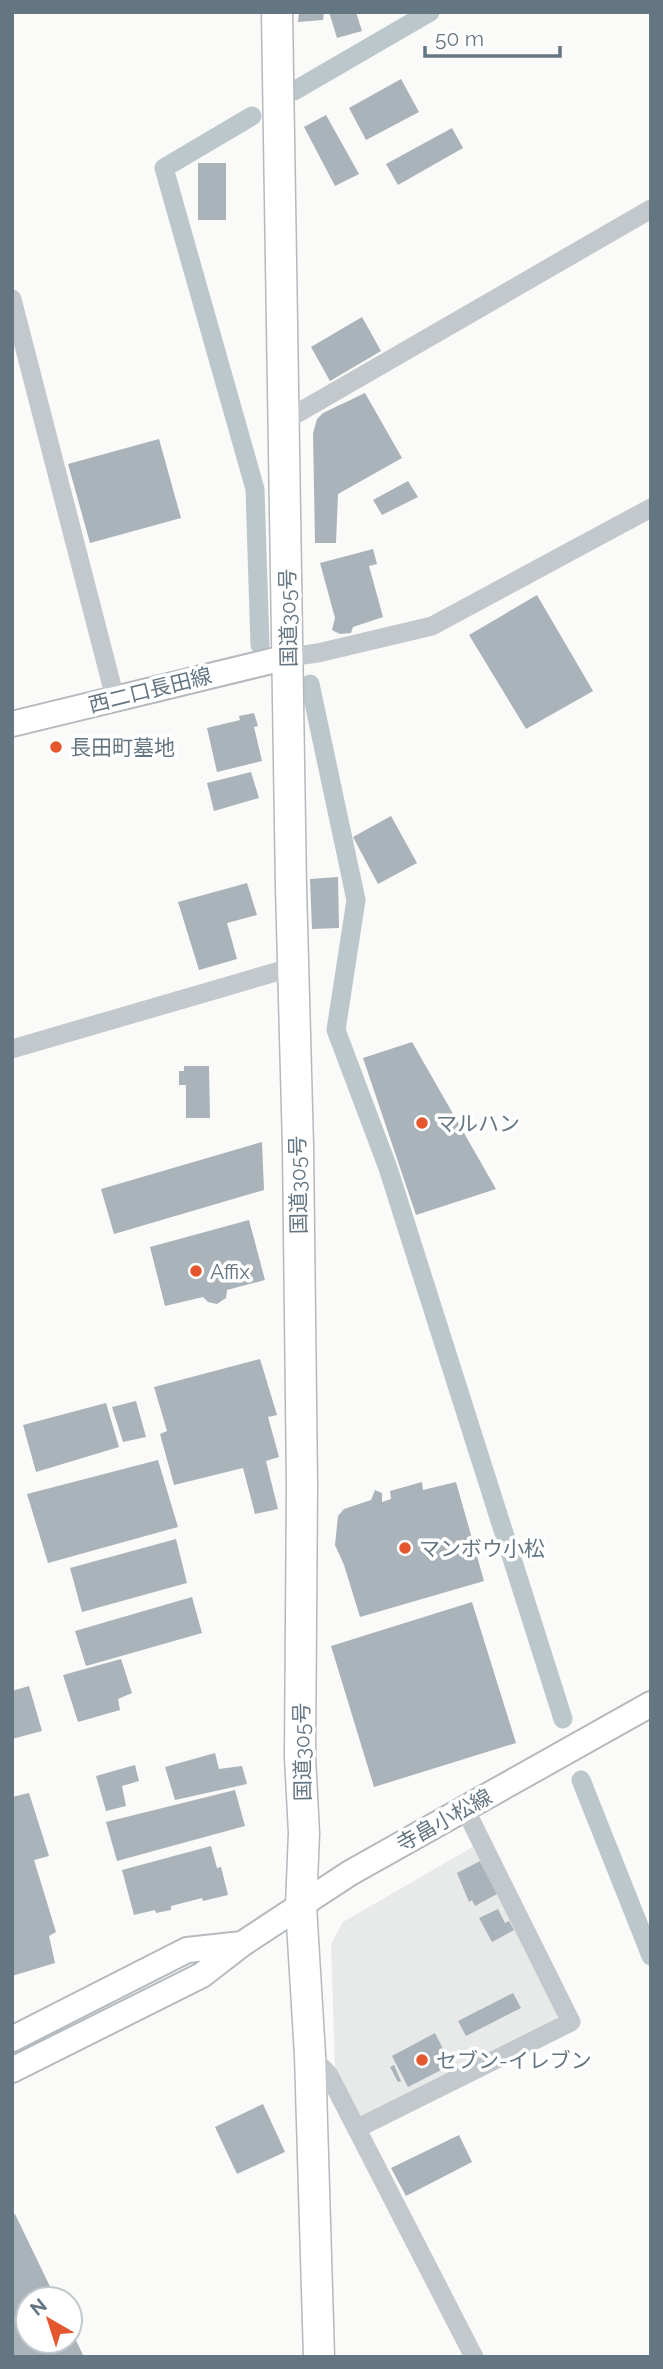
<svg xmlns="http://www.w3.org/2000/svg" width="663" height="2369" font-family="Raleway,'Noto Sans JP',sans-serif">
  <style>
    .built { fill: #e8e9e9 }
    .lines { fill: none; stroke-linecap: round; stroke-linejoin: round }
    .canal { stroke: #bbc7cb; stroke-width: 19 }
    .building { fill: #aab3b9 }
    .major-casing { stroke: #b5babe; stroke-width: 28 }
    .highway-casing { stroke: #b4b9bd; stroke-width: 33 }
    .minor { stroke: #c3c8cc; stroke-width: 19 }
    .major { stroke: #fff; stroke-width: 24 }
    .highway { stroke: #fff; stroke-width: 30 }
    .poi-dot { fill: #e4572e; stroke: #fff; stroke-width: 2.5 }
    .labels { text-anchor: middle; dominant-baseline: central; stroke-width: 7; stroke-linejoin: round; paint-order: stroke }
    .street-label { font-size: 21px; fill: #657683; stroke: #fff }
    .poi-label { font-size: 21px; fill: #657683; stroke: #fff; text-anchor: start }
  </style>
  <rect width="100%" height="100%" fill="#fafaf8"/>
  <path class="built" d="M 476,1845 L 558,2012 L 555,2024 L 362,2119 L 335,2070 L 331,1944 L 343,1922 Z"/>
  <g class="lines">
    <path class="canal" d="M 294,91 L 430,12
      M 252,116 L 164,168 L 255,489 L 260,645
      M 310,684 L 356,900 L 336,1030 L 388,1168 L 563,1719
      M 581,1780 L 651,1956"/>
  </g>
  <path class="building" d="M 299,12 L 324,12 L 323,20 L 298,22 Z
    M 329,12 L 356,12 L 362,31 L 337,38 Z
    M 401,79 L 419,112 L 366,140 L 349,108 Z
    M 326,115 L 359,174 L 335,186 L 304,127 Z
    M 452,128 L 463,148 L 398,185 L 386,164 Z
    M 198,163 L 226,163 L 226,220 L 198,220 Z
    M 362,317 L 381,351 L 330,381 L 311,347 Z
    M 365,393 L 402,458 L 338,494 L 336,543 L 315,543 L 313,433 L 317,419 L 323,413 Z
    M 159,439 L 181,518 L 90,543 L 68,464 Z
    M 408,481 L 418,497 L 382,515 L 373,500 Z
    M 373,549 L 377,564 L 369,566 L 383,617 L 353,627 L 351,633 L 340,634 L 332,630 L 335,618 L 320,563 Z
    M 537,595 L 593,691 L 526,729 L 469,635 Z
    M 254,713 L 258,726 L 254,727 L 262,761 L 217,772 L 207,728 L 240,720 L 239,716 Z
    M 251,772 L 259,798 L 214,811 L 207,783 Z
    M 391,816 L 417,863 L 378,884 L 353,837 Z
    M 338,877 L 339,928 L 312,929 L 310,879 Z
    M 247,883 L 257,915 L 227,923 L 237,959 L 199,970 L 178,902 Z
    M 412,1042 L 496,1189 L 416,1215 L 363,1058 Z
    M 184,1066 L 209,1066 L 210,1118 L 186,1118 L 186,1085 L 179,1085 L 179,1071 L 184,1071 Z
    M 262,1142 L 264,1190 L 114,1234 L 101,1189 Z
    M 249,1220 L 265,1280 L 227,1290 L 226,1298 L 217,1304 L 208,1302 L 203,1297 L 165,1306 L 150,1247 Z
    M 260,1359 L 277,1415 L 268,1417 L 279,1457 L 266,1461 L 278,1509 L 255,1514 L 243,1468 L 174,1485 L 160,1434 L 167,1431 L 154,1387 Z
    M 136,1401 L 146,1437 L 123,1442 L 112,1407 Z
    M 106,1403 L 119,1447 L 36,1472 L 23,1425 Z
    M 158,1460 L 178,1527 L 48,1563 L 27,1494 Z
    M 422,1482 L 423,1490 L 456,1482 L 484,1581 L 360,1617 L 344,1565 L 335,1545 L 338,1516 L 344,1509 L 371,1500 L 375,1490 L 382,1493 L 382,1502 L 391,1499 L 390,1491 Z
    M 176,1539 L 187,1583 L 82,1612 L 70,1568 Z
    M 192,1597 L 202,1633 L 86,1666 L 75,1631 Z
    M 472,1602 L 516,1743 L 374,1787 L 331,1646 Z
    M 121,1659 L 132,1693 L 118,1699 L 120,1710 L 78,1722 L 63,1675 Z
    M 29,1686 L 42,1731 L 12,1739 L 12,1691 Z
    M 215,1753 L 219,1769 L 242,1766 L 247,1784 L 175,1800 L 165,1767 Z
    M 135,1765 L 139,1781 L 122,1786 L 126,1806 L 106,1811 L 96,1776 Z
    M 235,1790 L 245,1826 L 117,1861 L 106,1822 Z
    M 29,1793 L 49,1856 L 34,1860 L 56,1932 L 49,1936 L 55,1963 L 12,1976 L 12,1797 Z
    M 211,1846 L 217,1868 L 221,1867 L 228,1895 L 203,1901 L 202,1898 L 171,1906 L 171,1910 L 156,1913 L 155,1910 L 134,1915 L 122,1870 Z
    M 480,1861 L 497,1894 L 475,1906 L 472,1900 L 469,1902 L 457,1873 Z
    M 498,1909 L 505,1923 L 509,1921 L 514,1930 L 492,1942 L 479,1918 Z
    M 513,1993 L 521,2008 L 466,2036 L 458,2021 Z
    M 435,2033 L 451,2065 L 408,2087 L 392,2056 Z
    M 394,2065 L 401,2081 L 398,2082 L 390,2067 Z
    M 263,2104 L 285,2152 L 237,2174 L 215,2127 Z
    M 459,2135 L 472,2162 L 406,2196 L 391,2168 Z
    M 15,2214 L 56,2299 L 28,2299 L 28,2341 L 70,2341 L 70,2328 L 84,2357 L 12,2357 L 12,2215 Z"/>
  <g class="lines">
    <defs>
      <path id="major" d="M 12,724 L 288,657
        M 12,2039 L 187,1950 L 242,1944 L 350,1873 L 651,1704
        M 12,2070 L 202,1975 L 242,1944"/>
      <path id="highway" d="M 277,12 L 291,887 L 298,1147 L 302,1485 L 300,1757 L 304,1833 L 301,1906 L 310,2055 L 319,2357"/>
    </defs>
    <use href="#major" class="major-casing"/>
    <use href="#highway" class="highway-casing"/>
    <path class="minor" d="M 12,299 L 115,698
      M 284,421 L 651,209
      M 288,657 L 318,653 L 432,626 L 651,508
      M 12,1049 L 293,967
      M 310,2055 L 329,2075 L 474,2357
      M 358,2128 L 571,2022 L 465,1809"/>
    <use href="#major" class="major"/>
    <use href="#highway" class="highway"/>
  </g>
  <g class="poi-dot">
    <circle cx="56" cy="747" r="7"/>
    <circle cx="422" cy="1123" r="7"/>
    <circle cx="196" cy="1271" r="7"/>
    <circle cx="405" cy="1548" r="7"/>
    <circle cx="422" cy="2060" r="7"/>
  </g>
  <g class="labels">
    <g class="street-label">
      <text transform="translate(288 618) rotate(-91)">国道305号</text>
      <text transform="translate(150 690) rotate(-14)">西二口長田線</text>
      <text transform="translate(298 1185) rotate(-91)">国道305号</text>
      <text transform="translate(302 1752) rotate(-91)">国道305号</text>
      <text transform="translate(444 1820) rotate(-29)">寺畠小松線</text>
    </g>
    <g class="poi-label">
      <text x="70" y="747">長田町墓地</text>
      <text x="436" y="1123">マルハン</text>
      <text x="210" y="1271">Affix</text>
      <text x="419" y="1548">マンボウ小松</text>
      <text x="436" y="2060">セブン-イレブン</text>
    </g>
  </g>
  <rect width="663" height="2369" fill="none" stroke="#657683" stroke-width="28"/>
  <g transform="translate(49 2320) rotate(321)"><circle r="33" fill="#ffffff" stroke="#c1c8cd" stroke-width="2"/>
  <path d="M0-5L12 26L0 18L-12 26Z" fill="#e4572e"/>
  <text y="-10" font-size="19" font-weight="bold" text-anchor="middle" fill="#657683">N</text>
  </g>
  <path d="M425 46v10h135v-10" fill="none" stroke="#657683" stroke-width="3.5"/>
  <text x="435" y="46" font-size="21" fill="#657683" stroke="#ffffff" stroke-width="5" paint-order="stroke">50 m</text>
</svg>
